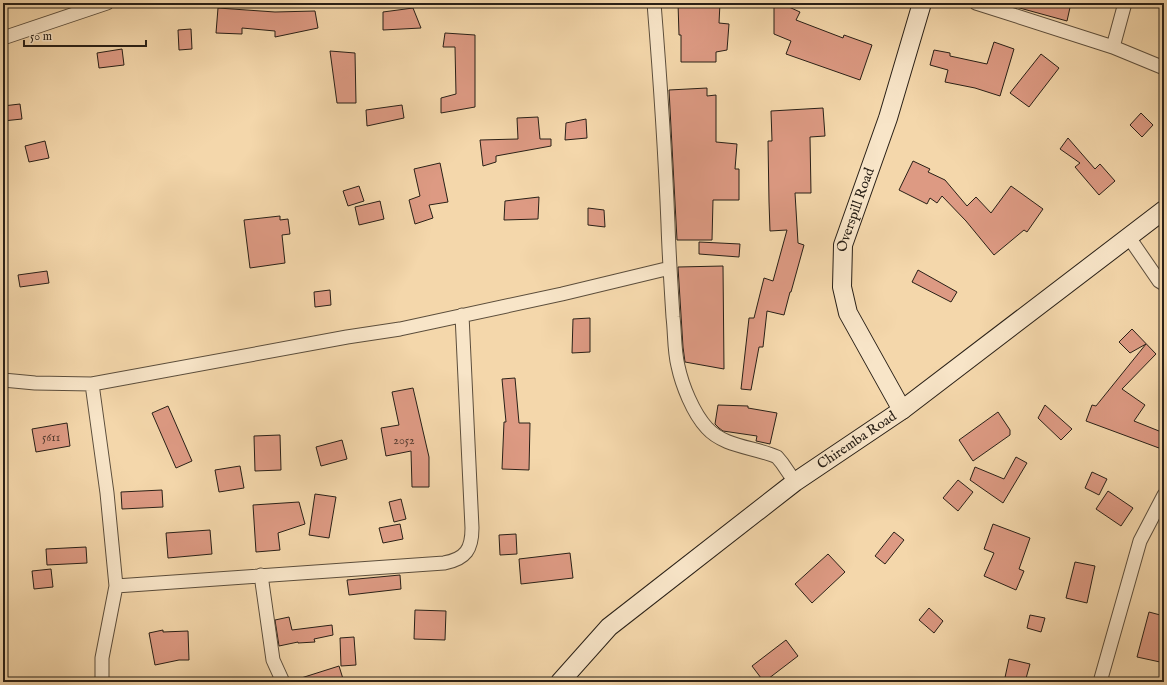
<svg xmlns="http://www.w3.org/2000/svg" width="1167" height="685" font-family="'IM FELL English',serif">
  <style>
    .building { fill: #dd9a83; stroke: #292017 }
    .lines { fill: none; stroke-linecap: round; stroke-linejoin: round }
    .street-casing { stroke: #5c4e3c; stroke-width: 15 }
    .secondary-casing { stroke: #292017; stroke-width: 20 }
    .street { stroke: #f8e5c8; stroke-width: 13 }
    .secondary { stroke: #f8e5c8; stroke-width: 18 }
    .labels { text-anchor: middle; dominant-baseline: central; stroke-width: 3; stroke-linejoin: round; paint-order: stroke }
    .number-label { font-size: 12px; fill: #563e32 }
    .street-label { font-size: 14px; fill: #292017; stroke: #f8e5c8 }
  </style>
  <rect width="100%" height="100%" fill="#f4d7ab"/>
  <filter id="stains"><feTurbulence type="fractalNoise" baseFrequency=".005" numOctaves="4"/><feColorMatrix values="0 0 0 0 .2 0 0 0 0 .09 0 0 0 0 .02 0 0 0 .5 -.17"/></filter>
  <radialGradient id="worn" r=".72"><stop offset=".6" stop-color="#630" stop-opacity="0"/><stop offset="1" stop-color="#630" stop-opacity=".3"/></radialGradient>
  <path class="building" d="M 678,3 L 720,3 L 719,23 L 729,24 L 727,50 L 716,52 L 716,62 L 681,62 L 681,35 L 679,35 Z
    M 774,3 L 780,3 L 800,12 L 796,20 L 843,38 L 844,35 L 872,45 L 860,80 L 786,54 L 791,41 L 774,34 Z
    M 1016,3 L 1071,3 L 1067,21 L 1016,7 Z
    M 218,8 L 275,12 L 315,11 L 318,28 L 275,37 L 275,31 L 242,28 L 242,34 L 216,33 Z
    M 413,8 L 421,28 L 383,30 L 383,12 Z
    M 191,29 L 192,49 L 179,50 L 178,30 Z
    M 445,33 L 475,35 L 475,107 L 441,113 L 441,98 L 456,94 L 455,47 L 443,47 Z
    M 994,42 L 1014,49 L 1000,96 L 975,88 L 945,82 L 948,70 L 930,65 L 934,50 L 950,53 L 950,56 L 987,64 Z
    M 122,49 L 124,65 L 99,68 L 97,53 Z
    M 330,51 L 355,53 L 356,103 L 337,103 Z
    M 1041,54 L 1059,68 L 1029,107 L 1010,93 Z
    M 707,88 L 707,96 L 716,95 L 716,142 L 737,144 L 735,169 L 739,169 L 739,200 L 713,200 L 712,240 L 677,240 L 669,90 Z
    M 20,104 L 22,119 L 3,121 L 3,106 Z
    M 402,105 L 404,118 L 367,126 L 366,110 Z
    M 823,108 L 825,136 L 810,137 L 811,193 L 795,193 L 798,243 L 804,245 L 791,292 L 790,292 L 784,315 L 767,311 L 763,347 L 759,347 L 751,390 L 741,389 L 749,318 L 754,318 L 764,278 L 773,281 L 787,230 L 770,231 L 769,202 L 768,141 L 772,141 L 771,111 Z
    M 1141,113 L 1153,125 L 1142,137 L 1130,125 Z
    M 538,117 L 540,139 L 551,139 L 551,146 L 496,156 L 496,162 L 483,166 L 480,140 L 518,139 L 517,118 Z
    M 586,119 L 587,138 L 565,140 L 566,123 Z
    M 1068,138 L 1095,169 L 1100,164 L 1115,181 L 1099,195 L 1075,167 L 1080,163 L 1060,149 Z
    M 45,141 L 49,158 L 29,162 L 25,146 Z
    M 913,161 L 930,169 L 928,172 L 945,180 L 967,206 L 976,197 L 991,213 L 1011,186 L 1043,209 L 1027,232 L 1024,230 L 994,255 L 966,221 L 942,196 L 937,203 L 930,198 L 927,204 L 899,190 Z
    M 440,163 L 448,202 L 429,205 L 433,218 L 415,224 L 409,200 L 420,196 L 414,169 Z
    M 359,186 L 364,201 L 348,206 L 343,191 Z
    M 539,197 L 538,219 L 504,220 L 505,201 Z
    M 380,201 L 384,219 L 359,225 L 355,207 Z
    M 588,208 L 604,210 L 605,227 L 588,225 Z
    M 280,216 L 280,220 L 288,219 L 290,234 L 282,235 L 285,263 L 250,268 L 244,220 Z
    M 699,242 L 740,244 L 739,257 L 699,254 Z
    M 723,266 L 724,369 L 685,362 L 683,347 L 678,267 Z
    M 918,270 L 957,292 L 951,302 L 912,282 Z
    M 47,271 L 49,283 L 20,287 L 18,275 Z
    M 330,290 L 331,305 L 315,307 L 314,292 Z
    M 590,318 L 590,352 L 572,353 L 573,319 Z
    M 1132,329 L 1156,354 L 1122,389 L 1145,405 L 1134,421 L 1164,433 L 1164,438 L 1159,448 L 1086,421 L 1092,405 L 1096,406 L 1146,344 L 1130,353 L 1119,342 Z
    M 515,378 L 519,423 L 530,423 L 529,470 L 502,469 L 504,422 L 506,422 L 502,379 Z
    M 413,388 L 429,457 L 429,487 L 412,487 L 411,451 L 386,456 L 381,428 L 399,425 L 392,392 Z
    M 718,405 L 748,406 L 748,408 L 777,413 L 770,444 L 756,441 L 757,436 L 723,431 L 719,428 L 715,424 Z
    M 1045,405 L 1072,429 L 1061,440 L 1038,418 Z
    M 168,406 L 192,461 L 176,468 L 152,413 Z
    M 998,412 L 1010,430 L 1010,435 L 973,461 L 959,440 Z
    M 67,423 L 70,446 L 36,452 L 32,429 Z
    M 280,435 L 281,470 L 255,471 L 254,436 Z
    M 342,440 L 347,459 L 321,466 L 316,447 Z
    M 1016,457 L 1027,463 L 1003,503 L 970,480 L 975,467 L 1004,479 Z
    M 240,466 L 244,488 L 219,492 L 215,470 Z
    M 1092,472 L 1107,479 L 1099,495 L 1085,488 Z
    M 958,480 L 973,492 L 958,511 L 943,498 Z
    M 162,490 L 163,507 L 122,509 L 121,492 Z
    M 1108,491 L 1133,508 L 1121,526 L 1096,509 Z
    M 315,494 L 336,497 L 329,538 L 309,535 Z
    M 401,499 L 406,519 L 394,522 L 389,502 Z
    M 299,502 L 305,524 L 278,533 L 280,550 L 256,552 L 253,505 Z
    M 400,524 L 403,539 L 383,543 L 379,528 Z
    M 993,524 L 1030,538 L 1019,569 L 1024,571 L 1016,590 L 984,576 L 994,553 L 984,549 Z
    M 210,530 L 212,554 L 168,558 L 166,533 Z
    M 894,532 L 904,540 L 885,564 L 875,556 Z
    M 516,534 L 517,554 L 500,555 L 499,535 Z
    M 86,547 L 87,563 L 47,565 L 46,549 Z
    M 570,553 L 573,578 L 521,584 L 519,559 Z
    M 828,554 L 845,572 L 812,603 L 795,584 Z
    M 1075,562 L 1095,566 L 1087,603 L 1066,598 Z
    M 51,569 L 53,587 L 34,589 L 32,571 Z
    M 400,575 L 401,589 L 349,595 L 347,580 Z
    M 929,608 L 943,621 L 934,633 L 919,620 Z
    M 415,610 L 446,611 L 445,640 L 414,639 Z
    M 1149,612 L 1164,616 L 1164,648 L 1160,662 L 1137,657 Z
    M 1030,615 L 1045,618 L 1041,632 L 1027,628 Z
    M 289,617 L 292,630 L 332,625 L 333,635 L 314,639 L 315,642 L 298,643 L 298,642 L 279,646 L 275,620 Z
    M 163,630 L 163,632 L 188,631 L 189,660 L 179,660 L 155,665 L 149,633 Z
    M 354,637 L 356,665 L 341,666 L 340,638 Z
    M 786,640 L 798,656 L 764,682 L 752,666 Z
    M 1009,659 L 1030,664 L 1025,682 L 1004,682 Z
    M 339,666 L 344,682 L 299,682 L 298,679 Z"/>
  <g class="lines">
    <defs>
      <path id="street" d="M 654,3 C 660,77 665,150 668,224 C 669,255 671,286 673,317 C 675,333 674,350 678,366 C 682,385 693,413 707,428 C 724,447 755,447 777,457 L 782,463 L 795,482
        M 976,3 L 1113,47 L 1164,68
        M 3,38 L 107,3
        M 1113,47 L 1125,3
        M 1128,236 L 1159,281 L 1164,284
        M 3,380 L 35,383 L 92,384 L 347,337 L 400,329 L 562,294 L 670,268
        M 92,384 L 107,493 L 116,586 L 102,658 L 102,682
        M 261,575 L 273,660 L 283,682
        M 116,586 L 444,563 C 466,559 472,549 472,528 L 462,315
        M 1100,682 L 1140,541 L 1164,495"/>
      <g id="secondary">
        <path id="s1" d="M 902,410 L 848,313 L 842,287 L 843,245 L 888,118 L 922,3"/>
        <path id="s2" d="M 560,682 L 609,627 L 795,482 L 902,410 L 1164,210"/>
      </g>
    </defs>
    <use href="#street" class="street-casing"/>
    <use href="#secondary" class="secondary-casing"/>
    <use href="#street" class="street"/>
    <use href="#secondary" class="secondary"/>
  </g>
  <g class="labels">
    <g class="number-label">
      <text x="51" y="437">5611</text>
      <text x="404" y="440">2052</text>
    </g>
    <g class="street-label">
      <text stroke="none"><textPath href="#s1" startOffset="217">Overspill Road</textPath></text>
      <text stroke="none"><textPath href="#s2" startOffset="384">Chiremba Road</textPath></text>
    </g>
  </g>
  <rect width="1167" height="685" fill="none" stroke="#f4d7ab" stroke-width="16"/>
  <rect x="4" y="4" width="1159" height="677" fill="none" stroke="#292017" stroke-width="2"/>
  <rect x="8" y="8" width="1151" height="669" fill="none" stroke="#292017"/>
  <path d="M24 40v6h122v-6" fill="none" stroke="#292017" stroke-width="2"/>
  <text x="30" y="40" font-size="12" fill="#292017" stroke="#f8e5c8" stroke-width="3" paint-order="stroke">50 m</text>
  <rect width="100%" height="100%" filter="url(#stains)"/>
  <rect width="100%" height="100%" fill="url(#worn)"/>
</svg>
